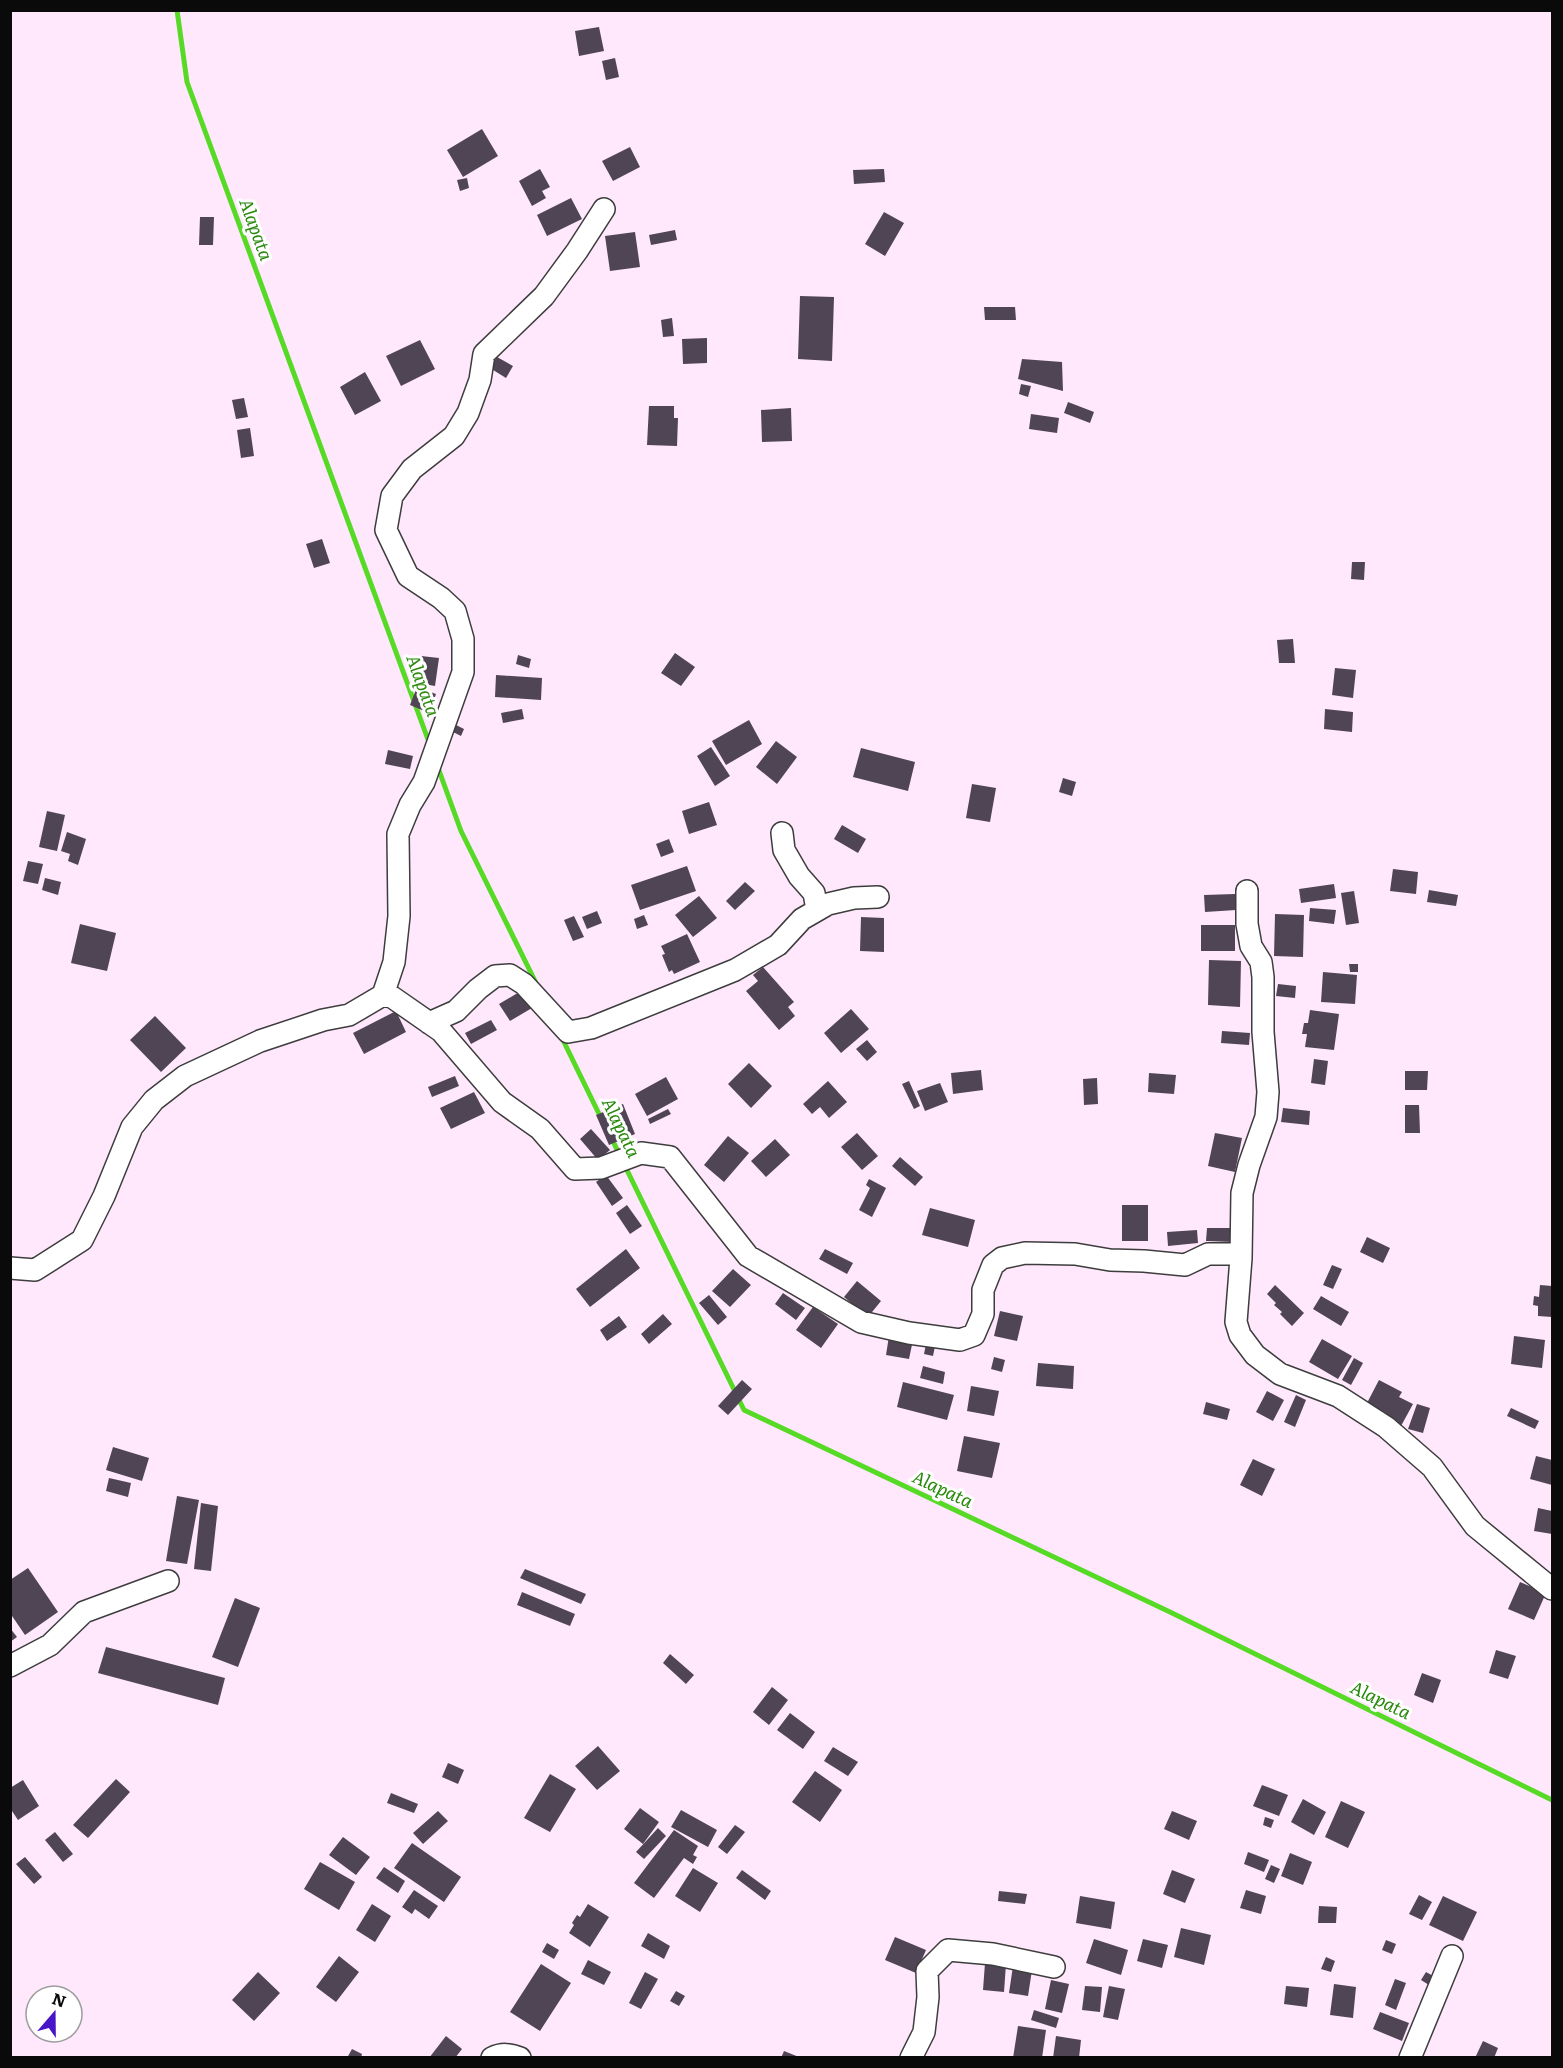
<svg xmlns="http://www.w3.org/2000/svg" width="1563" height="2068" font-family="Literata,serif">
  <style>
    .lines { fill: none; stroke-linecap: round; stroke-linejoin: round }
    .stream { stroke: #57da26; stroke-width: 5 }
    .building { fill: #504554 }
    .minor-casing { stroke: #3d3d3d; stroke-width: 24 }
    .minor { stroke: #fff; stroke-width: 21 }
    .labels { text-anchor: middle; dominant-baseline: central; stroke-width: 6; stroke-linejoin: round; paint-order: stroke }
    .water-label { font-size: 18px; font-style: italic; fill: #28880b; stroke: #fff }
  </style>
  <rect width="100%" height="100%" fill="#ffe7fc"/>
  <g class="lines">
    <path class="stream" d="M 177,10 L 187,82 L 430,745
      M 437,765 L 461,831 L 536,983
      M 562,1038 L 601,1118
      M 611,1137 L 620,1156
      M 624,1164 L 744,1410 L 1170,1612 L 1552,1800"/>
  </g>
  <path class="building" d="M 599,27 L 604,51 L 579,56 L 575,31 Z
    M 615,58 L 619,77 L 606,80 L 602,61 Z
    M 482,129 L 498,156 L 463,177 L 447,150 Z
    M 630,147 L 640,167 L 613,181 L 602,161 Z
    M 540,169 L 550,187 L 542,191 L 546,198 L 532,206 L 519,181 Z
    M 884,169 L 885,182 L 854,184 L 853,170 Z
    M 467,178 L 469,188 L 460,191 L 457,180 Z
    M 571,198 L 582,219 L 547,236 L 537,215 Z
    M 884,212 L 904,223 L 885,256 L 865,244 Z
    M 200,217 L 214,217 L 213,245 L 199,245 Z
    M 675,230 L 677,240 L 651,245 L 649,235 Z
    M 635,232 L 640,267 L 610,271 L 605,236 Z
    M 800,296 L 834,297 L 832,361 L 798,359 Z
    M 984,307 L 1015,307 L 1016,320 L 985,320 Z
    M 672,318 L 674,336 L 663,337 L 661,320 Z
    M 707,338 L 707,363 L 683,364 L 682,339 Z
    M 420,340 L 435,369 L 401,386 L 386,356 Z
    M 497,357 L 513,366 L 506,378 L 490,368 Z
    M 1022,359 L 1062,362 L 1063,391 L 1018,379 Z
    M 365,372 L 381,401 L 355,415 L 340,387 Z
    M 1021,384 L 1031,386 L 1028,397 L 1019,394 Z
    M 244,398 L 248,417 L 236,419 L 232,400 Z
    M 1068,402 L 1094,412 L 1090,423 L 1064,413 Z
    M 649,406 L 674,406 L 674,418 L 678,418 L 677,446 L 647,445 Z
    M 791,408 L 792,441 L 762,442 L 761,410 Z
    M 1031,414 L 1059,418 L 1057,433 L 1029,429 Z
    M 250,428 L 254,456 L 241,458 L 237,430 Z
    M 322,539 L 330,563 L 314,568 L 306,544 Z
    M 1352,562 L 1365,562 L 1364,580 L 1351,579 Z
    M 1293,639 L 1295,663 L 1279,663 L 1277,640 Z
    M 675,653 L 695,667 L 681,686 L 661,673 Z
    M 518,655 L 531,659 L 529,668 L 516,664 Z
    M 421,656 L 439,658 L 435,686 L 418,683 Z
    M 1335,668 L 1356,670 L 1353,698 L 1332,695 Z
    M 496,675 L 542,678 L 541,700 L 495,697 Z
    M 417,687 L 436,694 L 429,713 L 410,705 Z
    M 522,709 L 524,719 L 503,723 L 501,713 Z
    M 1325,709 L 1353,712 L 1352,732 L 1324,729 Z
    M 749,720 L 762,744 L 726,765 L 712,741 Z
    M 456,725 L 464,729 L 461,736 L 453,732 Z
    M 776,741 L 797,757 L 777,784 L 756,767 Z
    M 711,747 L 730,776 L 715,786 L 697,756 Z
    M 861,748 L 915,762 L 908,791 L 853,777 Z
    M 388,750 L 413,756 L 410,769 L 385,764 Z
    M 1063,778 L 1076,782 L 1072,796 L 1059,792 Z
    M 972,784 L 996,788 L 990,822 L 966,818 Z
    M 709,802 L 717,825 L 689,834 L 682,811 Z
    M 47,811 L 65,815 L 57,851 L 39,847 Z
    M 842,825 L 866,839 L 858,853 L 834,839 Z
    M 67,832 L 86,839 L 78,865 L 68,861 L 70,854 L 61,851 Z
    M 669,839 L 674,852 L 661,857 L 656,844 Z
    M 28,861 L 43,864 L 38,884 L 23,881 Z
    M 687,866 L 696,891 L 640,910 L 631,885 Z
    M 1393,869 L 1418,872 L 1416,894 L 1390,891 Z
    M 45,878 L 61,882 L 58,895 L 42,890 Z
    M 745,882 L 755,891 L 735,910 L 726,901 Z
    M 1334,884 L 1336,898 L 1301,903 L 1299,889 Z
    M 1429,890 L 1458,895 L 1456,906 L 1427,902 Z
    M 1354,891 L 1359,923 L 1346,925 L 1341,893 Z
    M 1235,894 L 1236,910 L 1205,912 L 1204,895 Z
    M 699,896 L 717,918 L 693,937 L 675,915 Z
    M 1310,908 L 1336,910 L 1334,924 L 1309,921 Z
    M 597,911 L 602,923 L 587,929 L 582,917 Z
    M 1275,914 L 1304,915 L 1303,957 L 1274,956 Z
    M 644,915 L 648,925 L 637,929 L 634,919 Z
    M 574,916 L 584,937 L 573,941 L 564,920 Z
    M 861,917 L 884,918 L 884,952 L 860,951 Z
    M 80,924 L 116,933 L 107,971 L 71,963 Z
    M 1201,925 L 1235,925 L 1235,951 L 1201,951 Z
    M 687,934 L 700,962 L 674,974 L 672,970 L 669,972 L 662,955 L 665,954 L 661,946 Z
    M 1209,960 L 1241,961 L 1240,1007 L 1208,1005 Z
    M 1349,964 L 1358,964 L 1358,972 L 1350,972 Z
    M 763,967 L 794,1002 L 788,1007 L 795,1016 L 779,1030 L 746,991 L 758,981 L 753,975 Z
    M 1323,972 L 1357,975 L 1355,1004 L 1321,1002 Z
    M 1278,984 L 1296,986 L 1295,998 L 1276,996 Z
    M 521,991 L 532,1008 L 510,1021 L 499,1004 Z
    M 851,1009 L 869,1029 L 841,1053 L 824,1033 Z
    M 1310,1010 L 1339,1014 L 1334,1050 L 1305,1047 L 1307,1034 L 1302,1034 L 1304,1023 L 1308,1023 Z
    M 396,1011 L 406,1032 L 364,1054 L 353,1033 Z
    M 155,1016 L 186,1048 L 161,1072 L 130,1040 Z
    M 491,1020 L 497,1030 L 471,1044 L 465,1033 Z
    M 1222,1031 L 1250,1033 L 1249,1045 L 1221,1043 Z
    M 867,1040 L 877,1052 L 867,1061 L 856,1049 Z
    M 1314,1059 L 1328,1061 L 1325,1085 L 1311,1083 Z
    M 749,1063 L 772,1086 L 751,1108 L 728,1084 Z
    M 981,1070 L 983,1090 L 953,1094 L 951,1073 Z
    M 1405,1071 L 1428,1071 L 1427,1090 L 1405,1090 Z
    M 1149,1073 L 1176,1075 L 1174,1094 L 1148,1092 Z
    M 455,1076 L 459,1086 L 432,1097 L 428,1087 Z
    M 666,1077 L 678,1099 L 647,1116 L 635,1094 Z
    M 1097,1078 L 1098,1104 L 1084,1105 L 1083,1079 Z
    M 828,1081 L 847,1102 L 829,1118 L 820,1107 L 812,1114 L 803,1104 Z
    M 909,1081 L 920,1106 L 914,1109 L 902,1084 Z
    M 940,1083 L 948,1102 L 925,1111 L 917,1091 Z
    M 474,1092 L 485,1113 L 451,1129 L 440,1108 Z
    M 623,1104 L 635,1134 L 609,1145 L 596,1115 Z
    M 1405,1105 L 1419,1105 L 1420,1133 L 1405,1133 Z
    M 1283,1108 L 1310,1111 L 1309,1125 L 1281,1122 Z
    M 668,1109 L 671,1114 L 650,1124 L 648,1119 Z
    M 591,1129 L 610,1150 L 598,1160 L 580,1139 Z
    M 857,1133 L 878,1156 L 862,1170 L 841,1147 Z
    M 1215,1133 L 1242,1138 L 1235,1172 L 1208,1166 Z
    M 728,1136 L 749,1153 L 724,1182 L 704,1165 Z
    M 775,1139 L 790,1155 L 766,1177 L 751,1161 Z
    M 900,1157 L 923,1177 L 915,1186 L 892,1166 Z
    M 606,1175 L 623,1198 L 612,1206 L 596,1182 Z
    M 869,1179 L 886,1188 L 872,1217 L 859,1210 L 870,1188 L 866,1185 Z
    M 627,1205 L 642,1226 L 630,1234 L 616,1213 Z
    M 1122,1205 L 1148,1205 L 1148,1241 L 1122,1241 Z
    M 930,1208 L 975,1220 L 968,1247 L 922,1235 Z
    M 1207,1228 L 1232,1228 L 1232,1242 L 1206,1241 Z
    M 1197,1230 L 1198,1243 L 1168,1246 L 1167,1232 Z
    M 1367,1237 L 1390,1248 L 1383,1263 L 1360,1252 Z
    M 626,1249 L 640,1268 L 590,1307 L 576,1289 Z
    M 825,1249 L 853,1263 L 847,1274 L 819,1259 Z
    M 1332,1265 L 1342,1269 L 1333,1289 L 1323,1285 Z
    M 733,1269 L 751,1285 L 730,1307 L 712,1291 Z
    M 857,1281 L 881,1301 L 868,1317 L 844,1297 Z
    M 1275,1285 L 1304,1313 L 1292,1326 L 1280,1314 L 1282,1312 L 1274,1305 L 1276,1303 L 1267,1294 Z
    M 1540,1285 L 1552,1286 L 1552,1317 L 1538,1316 L 1538,1306 L 1533,1305 L 1534,1296 L 1539,1297 Z
    M 783,1293 L 805,1308 L 796,1320 L 775,1304 Z
    M 709,1295 L 727,1317 L 718,1325 L 699,1303 Z
    M 1321,1296 L 1349,1312 L 1341,1326 L 1313,1309 Z
    M 813,1307 L 838,1324 L 821,1348 L 796,1330 Z
    M 1000,1311 L 1023,1316 L 1017,1341 L 994,1336 Z
    M 663,1314 L 672,1324 L 649,1344 L 641,1334 Z
    M 619,1316 L 627,1327 L 607,1341 L 600,1330 Z
    M 889,1336 L 913,1340 L 909,1359 L 886,1355 Z
    M 1514,1336 L 1545,1340 L 1542,1368 L 1511,1364 Z
    M 1322,1339 L 1352,1356 L 1338,1379 L 1309,1362 Z
    M 926,1344 L 935,1346 L 933,1356 L 924,1354 Z
    M 994,1357 L 1005,1360 L 1002,1372 L 991,1369 Z
    M 1354,1358 L 1363,1363 L 1351,1385 L 1342,1380 Z
    M 1038,1363 L 1074,1366 L 1073,1389 L 1036,1386 Z
    M 923,1366 L 945,1372 L 943,1384 L 920,1378 Z
    M 742,1380 L 752,1389 L 728,1415 L 718,1406 Z
    M 1379,1380 L 1402,1392 L 1399,1397 L 1413,1404 L 1401,1426 L 1384,1417 L 1386,1413 L 1367,1403 Z
    M 903,1382 L 954,1395 L 947,1420 L 897,1407 Z
    M 971,1386 L 999,1391 L 994,1416 L 967,1411 Z
    M 1267,1391 L 1284,1400 L 1273,1421 L 1256,1412 Z
    M 1296,1395 L 1306,1400 L 1295,1427 L 1284,1422 Z
    M 1206,1402 L 1230,1409 L 1227,1420 L 1203,1414 Z
    M 1417,1404 L 1430,1408 L 1423,1433 L 1408,1429 Z
    M 1511,1408 L 1539,1421 L 1535,1429 L 1507,1416 Z
    M 964,1436 L 1000,1443 L 992,1478 L 957,1471 Z
    M 113,1447 L 149,1458 L 142,1481 L 106,1470 Z
    M 1536,1456 L 1552,1460 L 1552,1485 L 1530,1479 Z
    M 1253,1459 L 1275,1469 L 1262,1496 L 1240,1485 Z
    M 109,1478 L 131,1483 L 128,1497 L 106,1491 Z
    M 177,1496 L 199,1500 L 187,1564 L 166,1561 Z
    M 201,1503 L 218,1506 L 211,1571 L 194,1569 Z
    M 1538,1508 L 1552,1511 L 1552,1534 L 1534,1531 Z
    M 28,1568 L 58,1612 L 25,1635 L 10,1613 L 10,1580 Z
    M 525,1569 L 586,1594 L 581,1604 L 520,1578 Z
    M 1520,1582 L 1546,1593 L 1534,1620 L 1508,1609 Z
    M 522,1592 L 575,1614 L 570,1626 L 517,1605 Z
    M 235,1598 L 260,1608 L 238,1667 L 212,1657 Z
    M 10,1628 L 17,1637 L 10,1642 Z
    M 106,1647 L 225,1678 L 218,1705 L 98,1673 Z
    M 1496,1650 L 1516,1656 L 1508,1679 L 1489,1673 Z
    M 670,1654 L 694,1675 L 686,1684 L 663,1663 Z
    M 1422,1673 L 1441,1680 L 1433,1703 L 1414,1695 Z
    M 772,1687 L 788,1700 L 769,1725 L 753,1712 Z
    M 790,1713 L 815,1732 L 803,1749 L 777,1730 Z
    M 598,1746 L 620,1771 L 597,1790 L 575,1766 Z
    M 833,1747 L 858,1762 L 848,1776 L 824,1761 Z
    M 448,1763 L 464,1770 L 458,1784 L 442,1777 Z
    M 815,1771 L 842,1790 L 820,1822 L 792,1802 Z
    M 550,1774 L 576,1789 L 550,1832 L 524,1818 Z
    M 116,1779 L 130,1792 L 88,1838 L 73,1825 Z
    M 23,1780 L 39,1806 L 18,1820 L 10,1808 L 10,1788 Z
    M 1262,1785 L 1288,1795 L 1279,1816 L 1253,1806 Z
    M 391,1793 L 418,1804 L 414,1813 L 387,1803 Z
    M 1303,1799 L 1326,1812 L 1314,1835 L 1291,1822 Z
    M 1341,1801 L 1365,1812 L 1348,1848 L 1325,1837 Z
    M 640,1808 L 659,1822 L 643,1844 L 624,1829 Z
    M 681,1810 L 717,1830 L 708,1847 L 671,1827 Z
    M 438,1811 L 448,1821 L 423,1844 L 413,1833 Z
    M 1172,1811 L 1197,1821 L 1189,1840 L 1164,1829 Z
    M 1265,1817 L 1274,1820 L 1271,1828 L 1263,1825 Z
    M 735,1825 L 745,1832 L 727,1854 L 718,1847 Z
    M 658,1828 L 666,1836 L 644,1859 L 636,1852 Z
    M 674,1830 L 698,1846 L 693,1855 L 697,1857 L 693,1864 L 684,1858 L 654,1898 L 634,1883 Z
    M 55,1832 L 73,1854 L 63,1862 L 45,1840 Z
    M 343,1837 L 370,1857 L 356,1875 L 329,1855 Z
    M 412,1843 L 461,1877 L 444,1902 L 394,1868 Z
    M 1248,1852 L 1269,1860 L 1264,1872 L 1244,1864 Z
    M 1290,1853 L 1312,1862 L 1303,1885 L 1281,1876 Z
    M 25,1857 L 42,1877 L 34,1884 L 16,1864 Z
    M 320,1862 L 355,1882 L 339,1910 L 304,1889 Z
    M 1271,1865 L 1280,1869 L 1274,1883 L 1265,1879 Z
    M 384,1867 L 405,1881 L 398,1893 L 376,1878 Z
    M 693,1868 L 718,1883 L 700,1912 L 675,1896 Z
    M 742,1870 L 771,1891 L 765,1900 L 736,1878 Z
    M 1172,1870 L 1195,1879 L 1185,1903 L 1163,1894 Z
    M 414,1890 L 438,1906 L 429,1919 L 415,1909 L 412,1914 L 402,1907 Z
    M 1246,1890 L 1266,1896 L 1261,1914 L 1240,1908 Z
    M 999,1891 L 1027,1894 L 1025,1904 L 998,1901 Z
    M 1419,1895 L 1432,1902 L 1422,1920 L 1409,1914 Z
    M 1080,1896 L 1115,1902 L 1111,1929 L 1076,1923 Z
    M 1443,1896 L 1477,1912 L 1463,1941 L 1429,1925 Z
    M 372,1904 L 391,1916 L 375,1942 L 356,1930 Z
    M 588,1904 L 609,1917 L 590,1947 L 569,1933 L 574,1925 L 572,1923 L 577,1915 L 580,1917 Z
    M 1319,1906 L 1337,1907 L 1336,1923 L 1318,1923 Z
    M 1181,1928 L 1211,1935 L 1204,1965 L 1174,1957 Z
    M 648,1933 L 670,1946 L 664,1959 L 641,1946 Z
    M 895,1937 L 926,1950 L 916,1973 L 885,1960 Z
    M 1094,1939 L 1128,1950 L 1121,1975 L 1086,1963 Z
    M 1143,1939 L 1168,1945 L 1162,1968 L 1137,1961 Z
    M 1386,1940 L 1396,1944 L 1392,1954 L 1382,1950 Z
    M 547,1943 L 559,1950 L 554,1959 L 542,1952 Z
    M 339,1956 L 359,1972 L 336,2002 L 316,1987 Z
    M 1326,1957 L 1335,1961 L 1331,1972 L 1321,1969 Z
    M 588,1960 L 611,1972 L 604,1985 L 581,1974 Z
    M 985,1963 L 1006,1964 L 1004,1992 L 983,1990 Z
    M 541,1964 L 571,1983 L 540,2031 L 510,2012 Z
    M 1013,1966 L 1032,1970 L 1028,1996 L 1009,1993 Z
    M 258,1972 L 280,1993 L 254,2021 L 232,2000 Z
    M 645,1972 L 658,1979 L 641,2009 L 629,2003 Z
    M 1426,1972 L 1435,1977 L 1429,1985 L 1421,1980 Z
    M 1395,1979 L 1406,1983 L 1396,2010 L 1385,2005 Z
    M 1051,1980 L 1069,1984 L 1062,2013 L 1045,2009 Z
    M 1334,1984 L 1356,1987 L 1353,2018 L 1330,2015 Z
    M 1085,1986 L 1102,1987 L 1100,2012 L 1082,2010 Z
    M 1109,1986 L 1125,1989 L 1118,2020 L 1103,2017 Z
    M 1286,1986 L 1309,1988 L 1307,2007 L 1284,2004 Z
    M 676,1991 L 685,1996 L 679,2006 L 670,2001 Z
    M 1034,2010 L 1059,2018 L 1056,2028 L 1031,2020 Z
    M 1380,2012 L 1409,2023 L 1402,2041 L 1373,2029 Z
    M 1018,2026 L 1046,2030 L 1042,2058 L 1013,2058 Z
    M 446,2036 L 462,2049 L 455,2058 L 429,2058 Z
    M 1056,2036 L 1081,2040 L 1079,2058 L 1053,2058 Z
    M 1483,2041 L 1498,2048 L 1494,2058 L 1475,2058 Z
    M 352,2049 L 362,2054 L 361,2058 L 347,2058 Z
    M 784,2051 L 799,2057 L 799,2058 L 781,2058 Z"/>
  <g class="lines">
    <defs>
      <path id="minor" d="M 782,833 L 784,850 L 799,876 L 814,893 L 817,910
        M 1247,891 L 1247,924 L 1251,946 L 1261,962 L 1263,977 L 1263,1032 L 1268,1092 L 1266,1117 L 1249,1165 L 1242,1193 L 1241,1258 L 1236,1322 L 1240,1335 L 1255,1355 L 1280,1374 L 1338,1396 L 1386,1427 L 1432,1467 L 1475,1526 L 1552,1589
        M 383,995 L 394,962 L 399,916 L 398,834 L 410,805 L 424,782 L 463,672 L 463,639 L 455,611 L 441,598 L 408,576 L 386,530 L 392,496 L 412,469 L 454,436 L 468,413 L 480,380 L 484,354 L 544,296 L 577,251 L 604,209
        M 429,1023 L 456,1011 L 478,989 L 495,976 L 510,975 L 524,984 L 568,1032 L 591,1028 L 735,970 L 778,945 L 802,919 L 828,904 L 854,898 L 878,897
        M 10,1268 L 35,1270 L 82,1240 L 104,1196 L 132,1127 L 154,1100 L 185,1076 L 260,1041 L 323,1020 L 349,1015 L 383,995 L 392,997 L 441,1031 L 502,1102 L 540,1129 L 575,1169 L 601,1168 L 641,1153 L 670,1157 L 748,1256 L 861,1322 L 909,1333 L 960,1340 L 974,1335 L 983,1314 L 983,1290 L 993,1265 L 1002,1258 L 1025,1253 L 1075,1254 L 1110,1260 L 1144,1261 L 1185,1265 L 1208,1254 L 1241,1254
        M 10,1666 L 50,1645 L 84,1612 L 168,1581
        M 492,2058 C 502,2053 510,2054 520,2058
        M 911,2058 L 924,2032 L 928,1997 L 927,1971 L 948,1950 L 993,1954 L 1054,1967
        M 1410,2058 L 1452,1956"/>
    </defs>
    <use href="#minor" class="minor-casing"/>
    <use href="#minor" class="minor"/>
  </g>
  <g class="labels">
    <g class="water-label">
      <text transform="translate(257 229) rotate(70)">Alapata</text>
      <text transform="translate(424 685) rotate(70)">Alapata</text>
      <text transform="translate(622 1127) rotate(64)">Alapata</text>
      <text transform="translate(943 1488) rotate(25)">Alapata</text>
      <text transform="translate(1381 1699) rotate(26)">Alapata</text>
    </g>
  </g>
  <rect width="1563" height="2068" fill="none" stroke="#0a0a0a" stroke-width="24"/>
  <g transform="translate(54 2014) rotate(20)"><circle r="28" fill="#ffffff" stroke="#9d9d9d" stroke-width="1.5"/>
  <path d="M0-4.5L10 22L0 15L-10 22Z" fill="#4716c6"/>
  <text y="-9" font-size="16" font-weight="bold" text-anchor="middle" fill="#0a0a0a">N</text>
  </g>
</svg>
